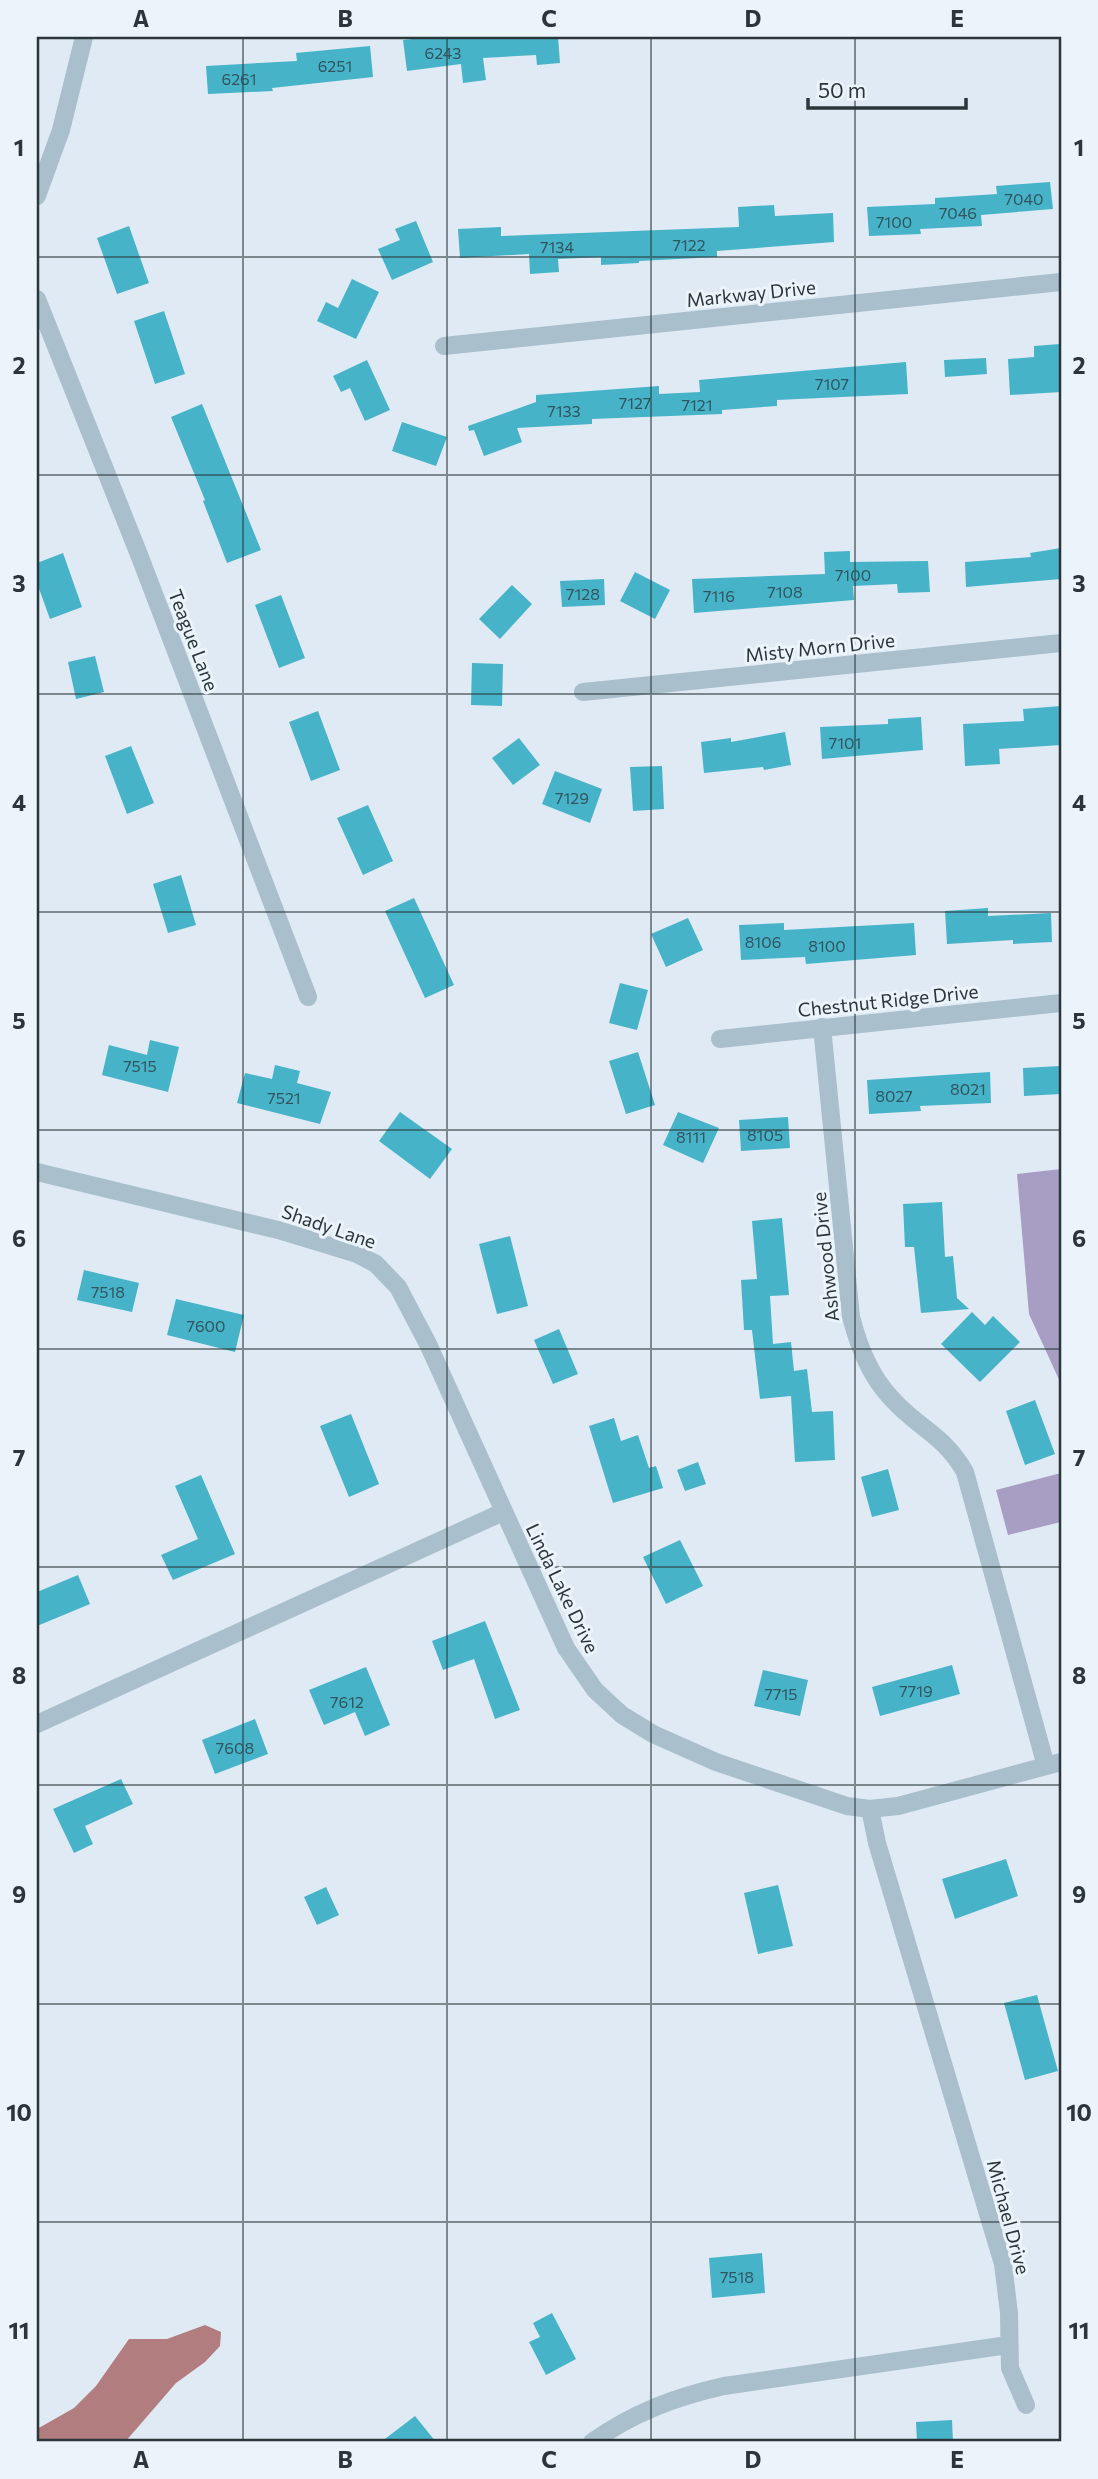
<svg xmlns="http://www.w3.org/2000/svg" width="1098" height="2479" font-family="Commissioner,sans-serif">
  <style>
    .green { fill: #a89ec3 }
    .water { fill: #b27d7e }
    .building { fill: #47b3c9 }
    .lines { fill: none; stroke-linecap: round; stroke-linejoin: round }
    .minor { stroke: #aabfcc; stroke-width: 18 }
    .grid { fill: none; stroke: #2a363a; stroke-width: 2; stroke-opacity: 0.55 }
    .labels { text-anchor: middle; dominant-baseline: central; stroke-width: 6; stroke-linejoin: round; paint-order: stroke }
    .number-label { font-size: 16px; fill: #31555e }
    .street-label { font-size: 19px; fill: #2a363a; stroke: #ecf4fb }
    .neatline { fill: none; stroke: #2a363a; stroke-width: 2.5 }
    .grid-label { font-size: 23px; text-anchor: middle; font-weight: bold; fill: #2a363a }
  </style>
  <rect width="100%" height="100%" fill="#dfeaf4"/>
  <path class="green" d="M 1061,1169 L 1061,1384 L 1029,1314 L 1017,1174 Z
    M 1061,1473 L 1061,1522 L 1008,1535 L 996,1490 Z"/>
  <path class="water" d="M 205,2325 L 221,2332 L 220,2346 L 205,2362 L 176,2383 L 125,2442 L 37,2442 L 37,2429 L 74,2408 L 96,2386 L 129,2339 L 167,2339 Z"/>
  <path class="building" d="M 433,37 L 558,37 L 560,63 L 537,65 L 536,55 L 483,58 L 486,80 L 463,83 L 461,64 L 407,71 L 403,40 Z
    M 370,46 L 373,77 L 272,88 L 273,91 L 208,94 L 206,66 L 297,61 L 296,53 Z
    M 1050,182 L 1053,209 L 981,215 L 982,226 L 920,229 L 921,234 L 869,236 L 867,207 L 935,204 L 935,198 L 997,194 L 996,186 Z
    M 774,205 L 775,216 L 833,213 L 834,242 L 717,251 L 717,257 L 639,261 L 639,263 L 601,265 L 601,257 L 558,259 L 559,272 L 530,274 L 529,254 L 460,258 L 458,229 L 501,227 L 501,236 L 739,227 L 738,207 Z
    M 416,221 L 433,262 L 392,280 L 378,249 L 400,240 L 395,229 Z
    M 129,226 L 149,283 L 117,294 L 97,238 Z
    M 352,279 L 379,292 L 356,339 L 317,321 L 326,302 L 338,308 Z
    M 164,311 L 185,374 L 155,384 L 134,321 Z
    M 1060,344 L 1061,392 L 1010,395 L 1008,359 L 1034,357 L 1034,346 Z
    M 986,358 L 987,374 L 945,377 L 944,360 Z
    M 367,360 L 390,410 L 365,421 L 350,388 L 341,392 L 333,376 Z
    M 906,362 L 908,394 L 777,400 L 777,406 L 722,410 L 722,414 L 592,419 L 592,424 L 517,428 L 522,442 L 484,456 L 474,430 L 469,431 L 468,426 L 536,402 L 536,395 L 659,386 L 659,394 L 700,392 L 699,380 Z
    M 202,404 L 261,550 L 227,563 L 203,501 L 205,500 L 171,417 Z
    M 402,422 L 447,437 L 436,466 L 392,451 Z
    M 1061,548 L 1061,579 L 966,587 L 965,562 L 1031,557 L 1030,553 Z
    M 850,551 L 850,562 L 928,561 L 930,592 L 898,593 L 897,584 L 853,586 L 854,600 L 694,613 L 692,579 L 825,574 L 824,552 Z
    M 63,553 L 82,607 L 50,619 L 37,583 L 37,563 Z
    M 635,572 L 670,590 L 655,619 L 620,601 Z
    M 604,579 L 605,605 L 562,607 L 560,581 Z
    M 512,585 L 532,604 L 500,639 L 479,619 Z
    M 281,595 L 305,658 L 279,668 L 255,605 Z
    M 95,656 L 104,692 L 76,699 L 68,662 Z
    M 472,663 L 503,664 L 502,706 L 471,705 Z
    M 1061,706 L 1061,745 L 999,749 L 1000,764 L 965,766 L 963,724 L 1024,721 L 1023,709 Z
    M 318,711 L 340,770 L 311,781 L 289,722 Z
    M 921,717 L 923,750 L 822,759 L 820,727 L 888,724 L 888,719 Z
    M 785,732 L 791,765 L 764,770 L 763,767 L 704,773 L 701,742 L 731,738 L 731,742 Z
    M 519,738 L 540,765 L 513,785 L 492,758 Z
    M 131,746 L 154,803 L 127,814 L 105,756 Z
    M 662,766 L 664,809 L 633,811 L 630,767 Z
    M 555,771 L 602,789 L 590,823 L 542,804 Z
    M 368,805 L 393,861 L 363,875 L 337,818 Z
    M 181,875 L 196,925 L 168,933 L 153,884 Z
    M 414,898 L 454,985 L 425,998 L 385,911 Z
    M 988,908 L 988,916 L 1051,913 L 1052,942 L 1013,944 L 1013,940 L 947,944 L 945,911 Z
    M 688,918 L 703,950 L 666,967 L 651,934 Z
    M 784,923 L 784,930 L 914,923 L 916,955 L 806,964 L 805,957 L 741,960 L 739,925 Z
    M 620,983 L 648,990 L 637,1030 L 609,1023 Z
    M 150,1040 L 179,1047 L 168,1092 L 102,1075 L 109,1045 L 147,1055 Z
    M 638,1052 L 655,1105 L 626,1114 L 609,1061 Z
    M 275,1065 L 300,1071 L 297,1083 L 331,1092 L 320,1124 L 237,1103 L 245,1073 L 272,1079 Z
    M 1060,1066 L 1061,1094 L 1024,1096 L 1023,1068 Z
    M 990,1072 L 991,1103 L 920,1106 L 921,1111 L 869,1114 L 867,1080 Z
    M 400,1112 L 452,1149 L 430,1179 L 379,1141 Z
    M 678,1112 L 719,1128 L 703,1163 L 663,1145 Z
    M 788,1117 L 790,1148 L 741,1151 L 739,1120 Z
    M 942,1202 L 945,1257 L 953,1256 L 957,1298 L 969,1309 L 921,1313 L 914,1247 L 905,1247 L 903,1204 Z
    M 782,1218 L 789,1295 L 770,1296 L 773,1344 L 791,1342 L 794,1371 L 807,1369 L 812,1412 L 833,1411 L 835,1460 L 795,1462 L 791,1396 L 760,1399 L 752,1330 L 744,1330 L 741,1280 L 757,1279 L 752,1221 Z
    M 510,1236 L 528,1306 L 497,1314 L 479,1244 Z
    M 84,1270 L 139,1283 L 132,1312 L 77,1300 Z
    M 176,1299 L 244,1315 L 235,1352 L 167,1335 Z
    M 972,1312 L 985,1325 L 993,1316 L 1020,1342 L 980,1382 L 941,1344 Z
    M 559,1329 L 578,1374 L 553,1384 L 534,1340 Z
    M 1035,1400 L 1055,1454 L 1025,1465 L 1006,1411 Z
    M 351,1414 L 379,1484 L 349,1497 L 320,1426 Z
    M 614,1418 L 621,1441 L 638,1435 L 649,1468 L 656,1466 L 663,1488 L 613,1503 L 589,1426 Z
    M 698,1462 L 706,1484 L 685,1491 L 677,1470 Z
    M 888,1469 L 899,1510 L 872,1517 L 861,1477 Z
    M 201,1475 L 235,1554 L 173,1580 L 161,1555 L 198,1539 L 175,1486 Z
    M 680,1540 L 703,1586 L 666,1604 L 643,1557 Z
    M 78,1575 L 90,1604 L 37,1626 L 37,1592 Z
    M 485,1621 L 520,1710 L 495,1719 L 474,1659 L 443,1670 L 432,1641 Z
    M 952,1665 L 960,1694 L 880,1716 L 872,1687 Z
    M 366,1667 L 390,1725 L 365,1736 L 355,1712 L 324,1725 L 309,1690 Z
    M 763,1670 L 808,1680 L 800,1716 L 754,1706 Z
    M 255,1719 L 268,1754 L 215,1774 L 202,1740 Z
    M 121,1779 L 133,1804 L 85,1826 L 93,1844 L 74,1853 L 53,1809 Z
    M 1006,1859 L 1018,1896 L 955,1919 L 942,1879 Z
    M 778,1885 L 793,1946 L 758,1954 L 744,1893 Z
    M 326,1887 L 339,1915 L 317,1925 L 304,1897 Z
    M 1037,1995 L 1058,2071 L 1025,2080 L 1004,2003 Z
    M 762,2253 L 765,2293 L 712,2298 L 709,2258 Z
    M 552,2313 L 576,2359 L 546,2375 L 529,2342 L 540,2337 L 533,2323 Z
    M 415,2416 L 436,2442 L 381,2442 Z
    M 952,2420 L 953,2442 L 917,2442 L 916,2422 Z"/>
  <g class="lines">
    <path class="minor" d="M 37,196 L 61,130 L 84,37
      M 37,299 L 138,552 L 308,997
      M 444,346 L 1061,282
      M 583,692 L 1061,643
      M 822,1027 L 851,1317 C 859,1347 870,1376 892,1399 C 918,1428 944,1435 965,1472 L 1046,1766
      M 720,1039 L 1061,1003
      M 37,1172 L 278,1230 L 357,1254 L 376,1264 L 398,1287 L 428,1344 L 566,1648 L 595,1690 L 622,1715 L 653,1734 L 716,1762 L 847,1806 L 870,1809 L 898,1806 L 1061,1762
      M 37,1724 L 503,1512
      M 870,1809 L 877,1843 L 1003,2264 L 1009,2313 L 1010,2368 L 1026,2405
      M 592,2442 C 633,2413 675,2397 724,2386 L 1008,2345"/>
  </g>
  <path class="grid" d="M 243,37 L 243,2442M 447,37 L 447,2442M 651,37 L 651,2442M 855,37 L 855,2442M 37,257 L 1061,257M 37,475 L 1061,475M 37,694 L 1061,694M 37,912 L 1061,912M 37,1130 L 1061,1130M 37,1349 L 1061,1349M 37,1567 L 1061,1567M 37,1785 L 1061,1785M 37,2004 L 1061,2004M 37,2222 L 1061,2222"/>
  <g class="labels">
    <g class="number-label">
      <text x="443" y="52">6243</text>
      <text x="335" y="65">6251</text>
      <text x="239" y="78">6261</text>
      <text x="1024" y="198">7040</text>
      <text x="958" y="212">7046</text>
      <text x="894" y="221">7100</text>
      <text x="689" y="244">7122</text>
      <text x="557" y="246">7134</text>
      <text x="832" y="383">7107</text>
      <text x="635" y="402">7127</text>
      <text x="697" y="404">7121</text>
      <text x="564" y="410">7133</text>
      <text x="853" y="574">7100</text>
      <text x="785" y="591">7108</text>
      <text x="583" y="593">7128</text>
      <text x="719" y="595">7116</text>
      <text x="845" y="742">7101</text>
      <text x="572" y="797">7129</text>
      <text x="763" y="941">8106</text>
      <text x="827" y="945">8100</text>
      <text x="140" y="1065">7515</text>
      <text x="968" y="1088">8021</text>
      <text x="894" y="1095">8027</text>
      <text x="284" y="1097">7521</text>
      <text x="765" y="1134">8105</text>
      <text x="691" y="1136">8111</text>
      <text x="108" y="1291">7518</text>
      <text x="206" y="1325">7600</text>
      <text x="916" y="1690">7719</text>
      <text x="781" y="1693">7715</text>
      <text x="347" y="1701">7612</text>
      <text x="235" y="1747">7608</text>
      <text x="737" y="2276">7518</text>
    </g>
    <g class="street-label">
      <text transform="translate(751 293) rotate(-6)">Markway Drive</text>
      <text transform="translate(194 640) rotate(69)">Teague Lane</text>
      <text transform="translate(820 647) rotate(-6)">Misty Morn Drive</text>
      <text transform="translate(888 1000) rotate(-6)">Chestnut Ridge Drive</text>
      <text transform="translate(329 1226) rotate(19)">Shady Lane</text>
      <text transform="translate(825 1257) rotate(-96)">Ashwood Drive</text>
      <text transform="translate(563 1588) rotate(64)">Linda Lake Drive</text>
      <text transform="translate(1009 2217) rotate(75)">Michael Drive</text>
    </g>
  </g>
  <rect width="1098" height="2479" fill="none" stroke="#ecf4fb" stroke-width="77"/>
  <path d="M808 98v10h158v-10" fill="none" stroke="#2a363a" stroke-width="3.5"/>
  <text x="818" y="98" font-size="21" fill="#2a363a" stroke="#ecf4fb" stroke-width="5" paint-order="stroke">50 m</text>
  <rect x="38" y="38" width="1022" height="2402" class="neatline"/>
  <g class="grid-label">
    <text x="141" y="27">A</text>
    <text x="345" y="27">B</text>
    <text x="549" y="27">C</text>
    <text x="753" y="27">D</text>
    <text x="957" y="27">E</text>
    <text x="19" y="156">1</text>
    <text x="1079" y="156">1</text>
    <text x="19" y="374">2</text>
    <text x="1079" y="374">2</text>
    <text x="19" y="592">3</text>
    <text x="1079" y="592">3</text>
    <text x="19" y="811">4</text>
    <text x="1079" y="811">4</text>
    <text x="19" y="1029">5</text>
    <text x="1079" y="1029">5</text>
    <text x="19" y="1247">6</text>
    <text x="1079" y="1247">6</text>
    <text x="19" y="1466">7</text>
    <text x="1079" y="1466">7</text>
    <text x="19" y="1684">8</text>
    <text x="1079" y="1684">8</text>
    <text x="19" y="1903">9</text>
    <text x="1079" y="1903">9</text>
    <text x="19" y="2121">10</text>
    <text x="1079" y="2121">10</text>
    <text x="19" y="2339">11</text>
    <text x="1079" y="2339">11</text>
    <text x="141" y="2468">A</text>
    <text x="345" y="2468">B</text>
    <text x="549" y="2468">C</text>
    <text x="753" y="2468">D</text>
    <text x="957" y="2468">E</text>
  </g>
</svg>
